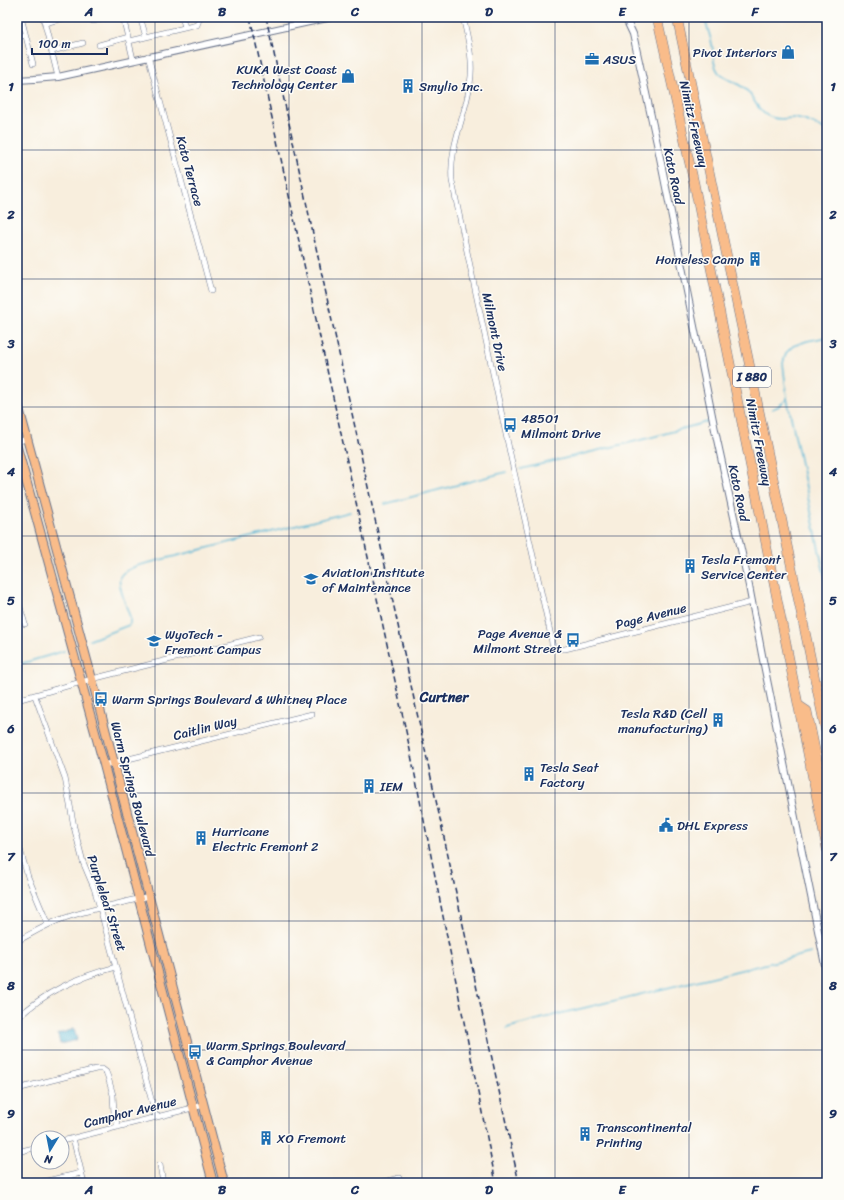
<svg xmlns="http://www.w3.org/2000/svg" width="844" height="1200" font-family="Sriracha,sans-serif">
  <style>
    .water { fill: #58b7d6; stroke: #3a739a }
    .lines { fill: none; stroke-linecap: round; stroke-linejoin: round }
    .stream { stroke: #58b7d6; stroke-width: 1.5 }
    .minor-casing { stroke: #68728a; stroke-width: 6 }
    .tertiary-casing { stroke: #68728a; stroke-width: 8 }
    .primary-casing { stroke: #68728a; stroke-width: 10 }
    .motorway-casing { stroke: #68728a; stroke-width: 10 }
    .minor { stroke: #fff; stroke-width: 5 }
    .tertiary { stroke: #fff; stroke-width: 6 }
    .primary { stroke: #f9bc8a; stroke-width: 8 }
    .motorway { stroke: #f9bc8a; stroke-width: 9 }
    .rail { stroke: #1b2f5e; stroke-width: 1.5; stroke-dasharray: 6 3; stroke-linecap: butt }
    .grid { fill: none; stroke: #1b2f5e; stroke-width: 1; stroke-opacity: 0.55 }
    .labels { text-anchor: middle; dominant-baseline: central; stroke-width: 3; stroke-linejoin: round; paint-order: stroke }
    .shield { fill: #fdfcf7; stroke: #5f6c8c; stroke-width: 1 }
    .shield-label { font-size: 12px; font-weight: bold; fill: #1b2f5e }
    .poi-label { font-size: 13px; fill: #1b2f5e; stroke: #fdfcf7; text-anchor: start }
    .street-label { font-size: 13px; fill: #1b2f5e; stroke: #fdfcf7 }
    .neighbourhood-label { font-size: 14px; font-weight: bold; fill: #1b2f5e; stroke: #fdfcf7 }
    .neatline { fill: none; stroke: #1b2f5e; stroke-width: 1.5 }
    .grid-label { font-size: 13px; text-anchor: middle; font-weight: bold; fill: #1b2f5e }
  </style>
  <rect width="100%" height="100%" fill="#fdfcf7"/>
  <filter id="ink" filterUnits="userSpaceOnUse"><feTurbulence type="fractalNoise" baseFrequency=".025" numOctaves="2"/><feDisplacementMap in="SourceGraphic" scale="8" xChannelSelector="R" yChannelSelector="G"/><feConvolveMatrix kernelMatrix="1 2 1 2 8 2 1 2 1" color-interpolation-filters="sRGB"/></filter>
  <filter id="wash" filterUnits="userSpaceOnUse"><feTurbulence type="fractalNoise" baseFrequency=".012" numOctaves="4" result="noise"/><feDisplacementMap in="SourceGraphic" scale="16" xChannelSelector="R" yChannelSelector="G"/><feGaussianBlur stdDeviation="0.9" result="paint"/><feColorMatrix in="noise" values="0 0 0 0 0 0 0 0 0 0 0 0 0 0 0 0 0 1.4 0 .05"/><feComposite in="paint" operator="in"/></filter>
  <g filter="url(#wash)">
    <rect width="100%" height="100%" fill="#f8eedd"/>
    <path class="water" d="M 72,1029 L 74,1029 L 77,1040 L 60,1044 L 58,1034 L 72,1030 Z"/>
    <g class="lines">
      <path class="stream" d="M 704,17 C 707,26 710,35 712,44 C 714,54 712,64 719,73 C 728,82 742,83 749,93 C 757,104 760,115 774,118 C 780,120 787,118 793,118 C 805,119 816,125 827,130
        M 827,337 L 807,341 L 793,346 L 786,353 L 783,363 L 787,398 L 827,587
        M 772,409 L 779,406 L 787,399
        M 521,469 L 649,438 L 707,422
        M 385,504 L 506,472
        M 90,640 L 129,625 L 130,623 L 130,617 C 127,608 117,585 120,577 C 122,571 131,569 136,566 L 350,512
        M 17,665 L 64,651
        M 507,1028 L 555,1015 L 811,953"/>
    </g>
  </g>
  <g filter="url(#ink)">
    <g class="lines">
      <defs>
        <path id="minor" d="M 21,17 L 33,64
          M 43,17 L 58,77
          M 123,17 L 133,59
          M 140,17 L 146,37
          M 182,17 L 185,27
          M 463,17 C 468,39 474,61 470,84 C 465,118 449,146 452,181 L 511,458 L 551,636 L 552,644 L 556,649 L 565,649 L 752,602
          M 93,21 L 110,17
          M 45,23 L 67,17
          M 17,37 L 25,35
          M 129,41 L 197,25 L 200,17
          M 99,45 L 128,37
          M 52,51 L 83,43
          M 148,56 L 211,291
          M 17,442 L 26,439
          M 17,597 L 25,624
          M 35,696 L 65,778 L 74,827 L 83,862 L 94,888 L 100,908 L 156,1117
          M 17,700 L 92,679 L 259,637
          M 104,765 L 312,714
          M 17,839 L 28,877 L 48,925
          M 17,941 C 31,934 44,926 59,920 C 88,909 119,904 149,896
          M 17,1019 C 45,991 79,977 116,967
          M 17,1089 L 76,1074 L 96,1069 L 102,1069 L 106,1072 L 108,1077 L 113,1095 L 114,1113 L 118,1127
          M 73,1138 L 84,1183
          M 62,1141 L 204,1105
          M 17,1152 L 38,1147
          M 160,1165 L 163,1183
          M 38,1183 L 81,1173
          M 379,1183 L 399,1178 L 400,1183"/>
        <path id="tertiary" d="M 625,17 L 633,34 L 658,148 L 716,435 L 749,586 L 763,660 L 827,975
          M 17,80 L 34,79 L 58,77 L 332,17"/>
        <path id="primary" d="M 17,401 L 92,679 L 224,1183
          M 17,447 L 104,765 L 213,1183"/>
        <path id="motorway" d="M 657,17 L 694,183 L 827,849
          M 677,17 L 827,737
          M 798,705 L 807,711 L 827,808"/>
      </defs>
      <use href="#minor" class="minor-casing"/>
      <use href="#tertiary" class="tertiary-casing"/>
      <use href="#primary" class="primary-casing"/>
      <use href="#motorway" class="motorway-casing"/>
      <use href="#minor" class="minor"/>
      <use href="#tertiary" class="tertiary"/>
      <use href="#primary" class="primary"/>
      <use href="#motorway" class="motorway"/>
      <path class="rail" d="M 250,17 L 409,745 L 496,1183
        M 266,17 L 519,1183"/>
    </g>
  </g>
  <path class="grid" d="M 155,17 L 155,1183M 289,17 L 289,1183M 422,17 L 422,1183M 555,17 L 555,1183M 689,17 L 689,1183M 17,150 L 827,150M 17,279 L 827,279M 17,407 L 827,407M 17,536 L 827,536M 17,664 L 827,664M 17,793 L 827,793M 17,921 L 827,921M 17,1050 L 827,1050"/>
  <defs>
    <symbol id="shop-bare" viewBox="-9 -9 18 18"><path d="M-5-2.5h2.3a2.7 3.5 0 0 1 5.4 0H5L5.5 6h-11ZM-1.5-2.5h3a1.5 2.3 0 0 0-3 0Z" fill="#1f6fb2" stroke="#fdfcf7" stroke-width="2.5" paint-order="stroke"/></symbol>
    <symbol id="office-bare" viewBox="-9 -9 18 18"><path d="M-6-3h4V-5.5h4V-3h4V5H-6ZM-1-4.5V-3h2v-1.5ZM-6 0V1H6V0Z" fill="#1f6fb2" stroke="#fdfcf7" stroke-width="2.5" paint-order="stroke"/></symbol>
    <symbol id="building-bare" viewBox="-9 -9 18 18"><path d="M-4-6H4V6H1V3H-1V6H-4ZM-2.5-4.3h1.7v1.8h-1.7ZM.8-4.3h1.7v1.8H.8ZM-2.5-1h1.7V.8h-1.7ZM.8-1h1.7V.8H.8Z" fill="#1f6fb2" stroke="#fdfcf7" stroke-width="2.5" paint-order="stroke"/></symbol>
    <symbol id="bus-bare" viewBox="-9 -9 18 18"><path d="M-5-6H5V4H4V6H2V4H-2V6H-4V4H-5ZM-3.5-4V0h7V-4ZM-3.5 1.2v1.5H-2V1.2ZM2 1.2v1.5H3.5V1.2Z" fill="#1f6fb2" stroke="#fdfcf7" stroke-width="2.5" paint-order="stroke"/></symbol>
    <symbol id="university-bare" viewBox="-9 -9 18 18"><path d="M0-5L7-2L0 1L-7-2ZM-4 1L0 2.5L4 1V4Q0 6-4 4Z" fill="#1f6fb2" stroke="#fdfcf7" stroke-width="2.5" paint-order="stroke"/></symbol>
    <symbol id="school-bare" viewBox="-9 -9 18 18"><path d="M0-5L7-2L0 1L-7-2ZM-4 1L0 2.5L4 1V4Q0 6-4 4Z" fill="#1f6fb2" stroke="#fdfcf7" stroke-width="2.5" paint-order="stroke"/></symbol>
    <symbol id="civic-bare" viewBox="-9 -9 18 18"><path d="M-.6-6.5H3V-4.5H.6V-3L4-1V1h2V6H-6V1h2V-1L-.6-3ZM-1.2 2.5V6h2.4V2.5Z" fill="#1f6fb2" stroke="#fdfcf7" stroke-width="2.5" paint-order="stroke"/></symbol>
  </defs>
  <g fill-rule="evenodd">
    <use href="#shop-bare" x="778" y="42" width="20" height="20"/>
    <use href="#office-bare" x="582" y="49" width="20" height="20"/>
    <use href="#shop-bare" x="338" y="66" width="20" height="20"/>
    <use href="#building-bare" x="398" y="76" width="20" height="20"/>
    <use href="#building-bare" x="745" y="249" width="20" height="20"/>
    <use href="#bus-bare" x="500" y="415" width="20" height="20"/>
    <use href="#building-bare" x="680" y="556" width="20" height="20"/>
    <use href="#university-bare" x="301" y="569" width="20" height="20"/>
    <use href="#bus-bare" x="563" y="630" width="20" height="20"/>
    <use href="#school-bare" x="144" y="631" width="20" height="20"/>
    <use href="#bus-bare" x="91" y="689" width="20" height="20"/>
    <use href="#building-bare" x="708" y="710" width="20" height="20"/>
    <use href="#building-bare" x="519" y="764" width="20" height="20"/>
    <use href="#building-bare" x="359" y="776" width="20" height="20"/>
    <use href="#civic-bare" x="656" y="815" width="20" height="20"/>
    <use href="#building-bare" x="191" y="828" width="20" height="20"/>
    <use href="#bus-bare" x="185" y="1042" width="20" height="20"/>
    <use href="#building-bare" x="575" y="1124" width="20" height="20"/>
    <use href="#building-bare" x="256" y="1128" width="20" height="20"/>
  </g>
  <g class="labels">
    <rect class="shield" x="733" y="367" width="38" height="20" rx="3"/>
    <g class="shield-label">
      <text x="752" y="377">I 880</text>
    </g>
    <g class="poi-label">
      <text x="777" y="52" text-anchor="end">Pivot Interiors</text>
      <text x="603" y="59">ASUS</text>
      <text x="337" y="69" text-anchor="end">KUKA West Coast<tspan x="337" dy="15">Technology Center</tspan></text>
      <text x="419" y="86">Smylio Inc.</text>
      <text x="744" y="259" text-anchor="end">Homeless Camp</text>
      <text x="521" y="418">48501<tspan x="521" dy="15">Milmont Drive</tspan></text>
      <text x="701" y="559">Tesla Fremont<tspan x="701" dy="15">Service Center</tspan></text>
      <text x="322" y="572">Aviation Institute<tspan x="322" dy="15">of Maintenance</tspan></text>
      <text x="562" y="633" text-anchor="end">Page Avenue &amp;<tspan x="562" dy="15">Milmont Street</tspan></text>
      <text x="165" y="634">WyoTech -<tspan x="165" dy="15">Fremont Campus</tspan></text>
      <text x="112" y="699">Warm Springs Boulevard &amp; Whitney Place</text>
      <text x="707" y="713" text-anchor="end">Tesla R&amp;D (Cell<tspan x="707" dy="15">manufacturing)</tspan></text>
      <text x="540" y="767">Tesla Seat<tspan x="540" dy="15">Factory</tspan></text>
      <text x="380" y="786">IEM</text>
      <text x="677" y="825">DHL Express</text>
      <text x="212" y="831">Hurricane<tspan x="212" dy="15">Electric Fremont 2</tspan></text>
      <text x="206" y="1045">Warm Springs Boulevard<tspan x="206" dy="15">&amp; Camphor Avenue</tspan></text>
      <text x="596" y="1127">Transcontinental<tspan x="596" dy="15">Printing</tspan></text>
      <text x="277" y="1138">XO Fremont</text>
    </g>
    <g class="street-label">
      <text transform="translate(694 124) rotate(77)">Nimitz Freeway</text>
      <text transform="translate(190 171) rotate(75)">Kato Terrace</text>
      <text transform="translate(674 176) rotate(78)">Kato Road</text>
      <text transform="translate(495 332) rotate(78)">Milmont Drive</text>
      <text transform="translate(759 442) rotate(79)">Nimitz Freeway</text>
      <text transform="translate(739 493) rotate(78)">Kato Road</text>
      <text transform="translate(651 616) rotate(-14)">Page Avenue</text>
      <text transform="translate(205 728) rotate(-14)">Caitlin Way</text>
      <text transform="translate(133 789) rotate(75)">Warm Springs Boulevard</text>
      <text transform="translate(107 903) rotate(72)">Purpleleaf Street</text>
      <text transform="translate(130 1112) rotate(-14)">Camphor Avenue</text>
    </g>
    <g class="neighbourhood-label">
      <text x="444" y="697">Curtner</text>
    </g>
  </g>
  <rect width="844" height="1200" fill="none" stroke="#fdfcf7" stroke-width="44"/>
  <g transform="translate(50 1150) rotate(190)"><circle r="19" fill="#fdfcf7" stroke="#a3aaba"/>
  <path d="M0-3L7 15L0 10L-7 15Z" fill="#1f6fb2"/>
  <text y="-6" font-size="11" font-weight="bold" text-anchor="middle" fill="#1b2f5e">N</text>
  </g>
  <path d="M32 48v6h75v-6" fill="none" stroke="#1b2f5e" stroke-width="2"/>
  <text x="38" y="48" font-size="12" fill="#1b2f5e" stroke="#fdfcf7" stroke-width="3" paint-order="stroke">100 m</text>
  <rect x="22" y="22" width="800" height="1156" class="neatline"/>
  <g class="grid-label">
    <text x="89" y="16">A</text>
    <text x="222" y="16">B</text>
    <text x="355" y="16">C</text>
    <text x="489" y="16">D</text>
    <text x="622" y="16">E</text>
    <text x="755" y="16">F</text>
    <text x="11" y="91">1</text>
    <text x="833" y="91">1</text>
    <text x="11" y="219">2</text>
    <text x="833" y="219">2</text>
    <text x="11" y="348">3</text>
    <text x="833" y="348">3</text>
    <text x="11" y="476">4</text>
    <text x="833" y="476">4</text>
    <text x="11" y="605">5</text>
    <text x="833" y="605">5</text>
    <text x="11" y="733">6</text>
    <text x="833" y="733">6</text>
    <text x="11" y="861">7</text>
    <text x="833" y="861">7</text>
    <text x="11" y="990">8</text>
    <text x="833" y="990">8</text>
    <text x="11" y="1118">9</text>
    <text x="833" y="1118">9</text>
    <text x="89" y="1194">A</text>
    <text x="222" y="1194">B</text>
    <text x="355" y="1194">C</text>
    <text x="489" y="1194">D</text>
    <text x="622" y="1194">E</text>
    <text x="755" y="1194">F</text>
  </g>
</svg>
